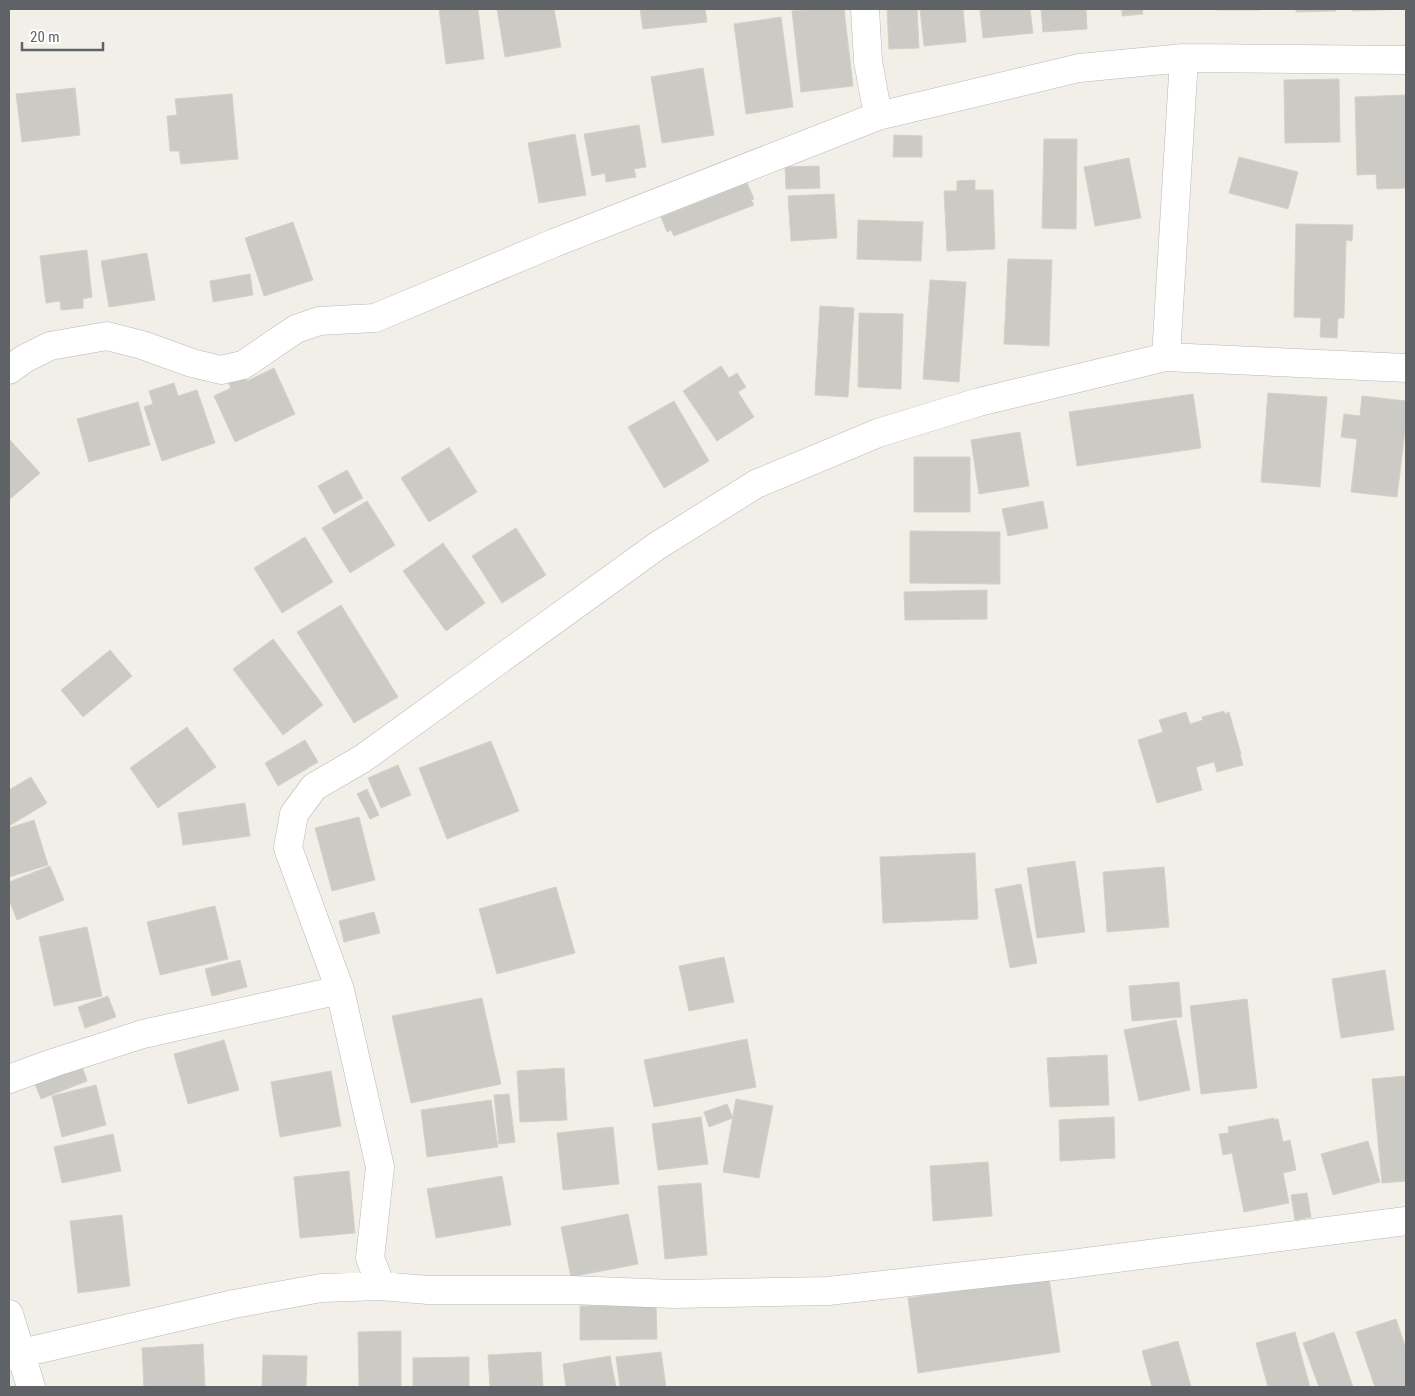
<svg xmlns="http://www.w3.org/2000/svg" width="1415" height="1396" font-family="'Roboto Condensed',sans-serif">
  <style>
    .building { fill: #cccac5; stroke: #d6d1c6 }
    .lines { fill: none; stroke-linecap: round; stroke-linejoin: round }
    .minor-casing { stroke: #b5b8bc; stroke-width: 29 }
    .minor { stroke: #fff; stroke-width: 28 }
  </style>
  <rect width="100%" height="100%" fill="#f1efe8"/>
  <path class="building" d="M 439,9 L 478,9 L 484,59 L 446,64 Z
    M 497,9 L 554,9 L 561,47 L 505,57 Z
    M 640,9 L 705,9 L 707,22 L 643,29 Z
    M 814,9 L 844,9 L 853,86 L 801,92 L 792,11 Z
    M 887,9 L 917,9 L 919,48 L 889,49 Z
    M 920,9 L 963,9 L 966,42 L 924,46 Z
    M 980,9 L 1030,9 L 1033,33 L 983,38 Z
    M 1041,9 L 1086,9 L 1087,29 L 1043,32 Z
    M 1122,9 L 1142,9 L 1143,14 L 1122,16 Z
    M 1217,9 L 1260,9 L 1260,10 L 1217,10 Z
    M 1296,9 L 1336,9 L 1336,11 L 1296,12 Z
    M 1352,9 L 1406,9 L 1352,11 Z
    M 781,17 L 793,107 L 746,114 L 734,24 Z
    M 703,68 L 714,135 L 662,143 L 651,77 Z
    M 1339,79 L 1340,142 L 1285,143 L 1284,80 Z
    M 75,88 L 80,135 L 22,142 L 16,94 Z
    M 232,94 L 238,159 L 181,164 L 179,151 L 170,151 L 167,116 L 177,115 L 175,99 Z
    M 1406,95 L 1406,188 L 1377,189 L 1376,174 L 1357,175 L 1355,97 Z
    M 639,125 L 646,167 L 634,169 L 636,177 L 606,182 L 605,173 L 592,176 L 584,134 Z
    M 575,134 L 586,195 L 539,203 L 528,143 Z
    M 894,135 L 922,136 L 922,157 L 893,157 Z
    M 1044,139 L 1077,139 L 1076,229 L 1042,228 Z
    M 1239,157 L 1298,172 L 1288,209 L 1229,193 Z
    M 1129,158 L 1141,218 L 1095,226 L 1084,167 Z
    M 819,166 L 820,188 L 786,189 L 785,167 Z
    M 975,180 L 975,190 L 993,190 L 995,249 L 947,251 L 944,191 L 957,191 L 957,181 Z
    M 747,183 L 754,199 L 751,200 L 754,205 L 674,236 L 671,230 L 667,232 L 661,217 Z
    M 834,194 L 837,238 L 791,241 L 788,196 Z
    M 858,220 L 923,222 L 921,261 L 857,259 Z
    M 293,222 L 313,280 L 264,296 L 245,238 Z
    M 1296,224 L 1353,225 L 1352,241 L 1346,240 L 1344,318 L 1338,318 L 1337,338 L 1320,337 L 1321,318 L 1294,317 Z
    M 87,250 L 92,297 L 83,299 L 83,308 L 61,310 L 60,301 L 46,303 L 40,256 Z
    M 147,253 L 155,300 L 109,307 L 101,261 Z
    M 1008,259 L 1052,260 L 1049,346 L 1004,344 Z
    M 250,274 L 253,295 L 213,302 L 210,281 Z
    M 930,280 L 966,282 L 959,382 L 923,379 Z
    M 820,306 L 854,308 L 848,397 L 815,395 Z
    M 859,313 L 903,314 L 901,389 L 858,387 Z
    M 721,366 L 729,378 L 737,373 L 746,387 L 738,392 L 754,417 L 717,441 L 683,391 Z
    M 274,368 L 295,414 L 235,442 L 214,396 L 231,388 L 228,382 L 244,374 L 247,381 Z
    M 174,383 L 178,396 L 197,390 L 215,443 L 162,461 L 144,407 L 153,404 L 149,391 Z
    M 1268,393 L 1327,397 L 1320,487 L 1261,482 Z
    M 1193,394 L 1201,448 L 1077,466 L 1069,412 Z
    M 1362,396 L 1406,401 L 1406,422 L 1397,497 L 1351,492 L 1357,439 L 1341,437 L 1344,414 L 1360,416 Z
    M 674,401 L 709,461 L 664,488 L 628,427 Z
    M 138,402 L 150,445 L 89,462 L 77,419 Z
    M 1020,432 L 1029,486 L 979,494 L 971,440 Z
    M 9,439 L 40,473 L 9,500 Z
    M 449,447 L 477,492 L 429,522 L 401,478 Z
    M 914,457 L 970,457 L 970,512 L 914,512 Z
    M 347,470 L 363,498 L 334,514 L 318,486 Z
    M 367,501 L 395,545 L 350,573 L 322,528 Z
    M 1043,501 L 1048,528 L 1008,536 L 1002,509 Z
    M 516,528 L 546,575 L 502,603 L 472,556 Z
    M 910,531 L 1000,532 L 1000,584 L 910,583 Z
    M 305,537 L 333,582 L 282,613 L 254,568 Z
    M 443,543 L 485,603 L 446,631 L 403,571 Z
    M 987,590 L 987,619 L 905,620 L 904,592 Z
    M 341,605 L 398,697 L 354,723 L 297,632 Z
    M 273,639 L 323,705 L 283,735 L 233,669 Z
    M 110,650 L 132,676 L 83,717 L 61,690 Z
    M 1224,711 L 1225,714 L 1229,712 L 1241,754 L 1240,754 L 1243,765 L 1217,772 L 1214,762 L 1196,767 L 1202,790 L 1157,803 L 1138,740 L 1163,732 L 1159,720 L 1186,712 L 1190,724 L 1203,720 L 1202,717 Z
    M 187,727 L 216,767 L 158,808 L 130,768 Z
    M 305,740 L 318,762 L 278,786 L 265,763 Z
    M 491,741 L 519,811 L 447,839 L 419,768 Z
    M 398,765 L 411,795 L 381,808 L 368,778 Z
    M 31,777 L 47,803 L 9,826 L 9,790 Z
    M 367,789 L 379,815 L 370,819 L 357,794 Z
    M 245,803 L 250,836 L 183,845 L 178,813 Z
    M 359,817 L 375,880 L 332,891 L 315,828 Z
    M 34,820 L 48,865 L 9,877 L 9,828 Z
    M 975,853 L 978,919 L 883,923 L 880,857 Z
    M 1075,861 L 1085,932 L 1037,938 L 1027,868 Z
    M 50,866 L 64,900 L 17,920 L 9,900 L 9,882 Z
    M 1164,867 L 1169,927 L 1107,932 L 1103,872 Z
    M 1021,884 L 1037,963 L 1010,968 L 995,889 Z
    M 556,887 L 575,953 L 497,974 L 479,909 Z
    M 215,906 L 228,959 L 160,975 L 147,922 Z
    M 374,912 L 380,933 L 344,942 L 339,921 Z
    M 87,927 L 102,996 L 54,1006 L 39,937 Z
    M 724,957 L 734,1002 L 689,1011 L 679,966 Z
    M 240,960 L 247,987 L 212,996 L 205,969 Z
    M 1385,970 L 1394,1030 L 1341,1038 L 1332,979 Z
    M 1179,982 L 1182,1017 L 1132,1021 L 1129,986 Z
    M 108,996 L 116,1017 L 85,1028 L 78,1007 Z
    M 482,998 L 501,1084 L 411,1103 L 392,1016 Z
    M 1247,999 L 1257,1088 L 1201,1094 L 1190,1006 Z
    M 1176,1020 L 1190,1090 L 1139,1101 L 1124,1030 Z
    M 747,1039 L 756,1087 L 654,1107 L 644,1060 Z
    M 224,1040 L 239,1090 L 188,1104 L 174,1054 Z
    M 1107,1055 L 1109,1105 L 1050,1107 L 1047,1058 Z
    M 82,1066 L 87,1081 L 41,1099 L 35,1084 Z
    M 564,1068 L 567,1120 L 520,1122 L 517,1071 Z
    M 331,1071 L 341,1126 L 280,1137 L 271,1082 Z
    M 1406,1076 L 1406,1181 L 1382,1183 L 1372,1079 Z
    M 96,1085 L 106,1125 L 62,1137 L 52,1096 Z
    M 509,1094 L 515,1142 L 499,1144 L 494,1095 Z
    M 736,1099 L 773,1106 L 759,1178 L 723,1172 Z
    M 491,1100 L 498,1147 L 427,1157 L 421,1110 Z
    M 727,1104 L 733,1118 L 709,1127 L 704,1112 Z
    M 701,1117 L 708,1164 L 658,1170 L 652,1124 Z
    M 1114,1117 L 1115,1158 L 1060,1161 L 1059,1120 Z
    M 1274,1118 L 1274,1120 L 1278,1119 L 1283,1142 L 1290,1140 L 1296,1170 L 1283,1173 L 1289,1203 L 1244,1212 L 1232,1153 L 1223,1155 L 1219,1134 L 1229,1133 L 1228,1127 Z
    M 613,1127 L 619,1184 L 563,1190 L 557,1133 Z
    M 113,1134 L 121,1171 L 62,1183 L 54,1147 Z
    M 1368,1141 L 1380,1182 L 1333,1195 L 1321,1154 Z
    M 988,1162 L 992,1216 L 933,1221 L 930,1166 Z
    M 349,1171 L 355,1233 L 300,1238 L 294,1177 Z
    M 502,1176 L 511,1225 L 436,1238 L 427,1189 Z
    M 701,1183 L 707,1255 L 665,1259 L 658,1186 Z
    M 1307,1193 L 1311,1217 L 1295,1220 L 1291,1195 Z
    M 628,1214 L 638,1264 L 571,1277 L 561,1227 Z
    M 122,1215 L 130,1286 L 78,1293 L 70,1221 Z
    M 1049,1278 L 1060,1352 L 918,1373 L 908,1298 Z
    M 656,1305 L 657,1339 L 580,1340 L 580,1306 Z
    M 1396,1319 L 1406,1349 L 1406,1387 L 1375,1387 L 1356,1332 Z
    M 401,1331 L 401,1387 L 359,1387 L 358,1332 Z
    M 1295,1332 L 1310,1387 L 1268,1387 L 1256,1343 Z
    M 1334,1332 L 1353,1387 L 1319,1387 L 1303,1343 Z
    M 1178,1341 L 1191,1387 L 1152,1387 L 1142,1351 Z
    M 203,1344 L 205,1387 L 144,1387 L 142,1348 Z
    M 541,1352 L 543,1387 L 490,1387 L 488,1355 Z
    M 661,1352 L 666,1387 L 620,1387 L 616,1357 Z
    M 263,1355 L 307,1356 L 306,1387 L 262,1387 Z
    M 610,1356 L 616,1387 L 566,1387 L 563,1364 Z
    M 469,1357 L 469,1387 L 413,1387 L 413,1358 Z"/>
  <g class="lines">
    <defs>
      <path id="minor" d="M 865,9 L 868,61 L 878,116
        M 1166,357 L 1184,58 L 1406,60
        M 9,370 L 24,359 L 50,346 L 107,336 L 142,345 L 192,363 L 221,370 L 243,365 L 296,329 L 319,321 L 375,318 L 554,243 L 878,116 L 1079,68 L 1184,58
        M 340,990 L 380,1167 L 370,1258 L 381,1286
        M 9,1079 L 53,1063 L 143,1034 L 340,990 L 288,848 L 294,814 L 314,787 L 362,759 L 657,546 L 756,484 L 878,433 L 979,402 L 1166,357 L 1406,368
        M 9,1314 L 31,1387
        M 9,1356 L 234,1304 L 321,1288 L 381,1286 L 428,1290 L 571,1290 L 674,1294 L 828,1291 L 1063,1265 L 1406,1221"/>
    </defs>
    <use href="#minor" class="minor-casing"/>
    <use href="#minor" class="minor"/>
  </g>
  <rect width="1415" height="1396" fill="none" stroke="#5f6368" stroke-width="20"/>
  <path d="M22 42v8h81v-8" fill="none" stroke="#5f6368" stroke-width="2.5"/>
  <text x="30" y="42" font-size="15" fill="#5f6368" stroke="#ffffff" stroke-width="4" paint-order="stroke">20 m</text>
</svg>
